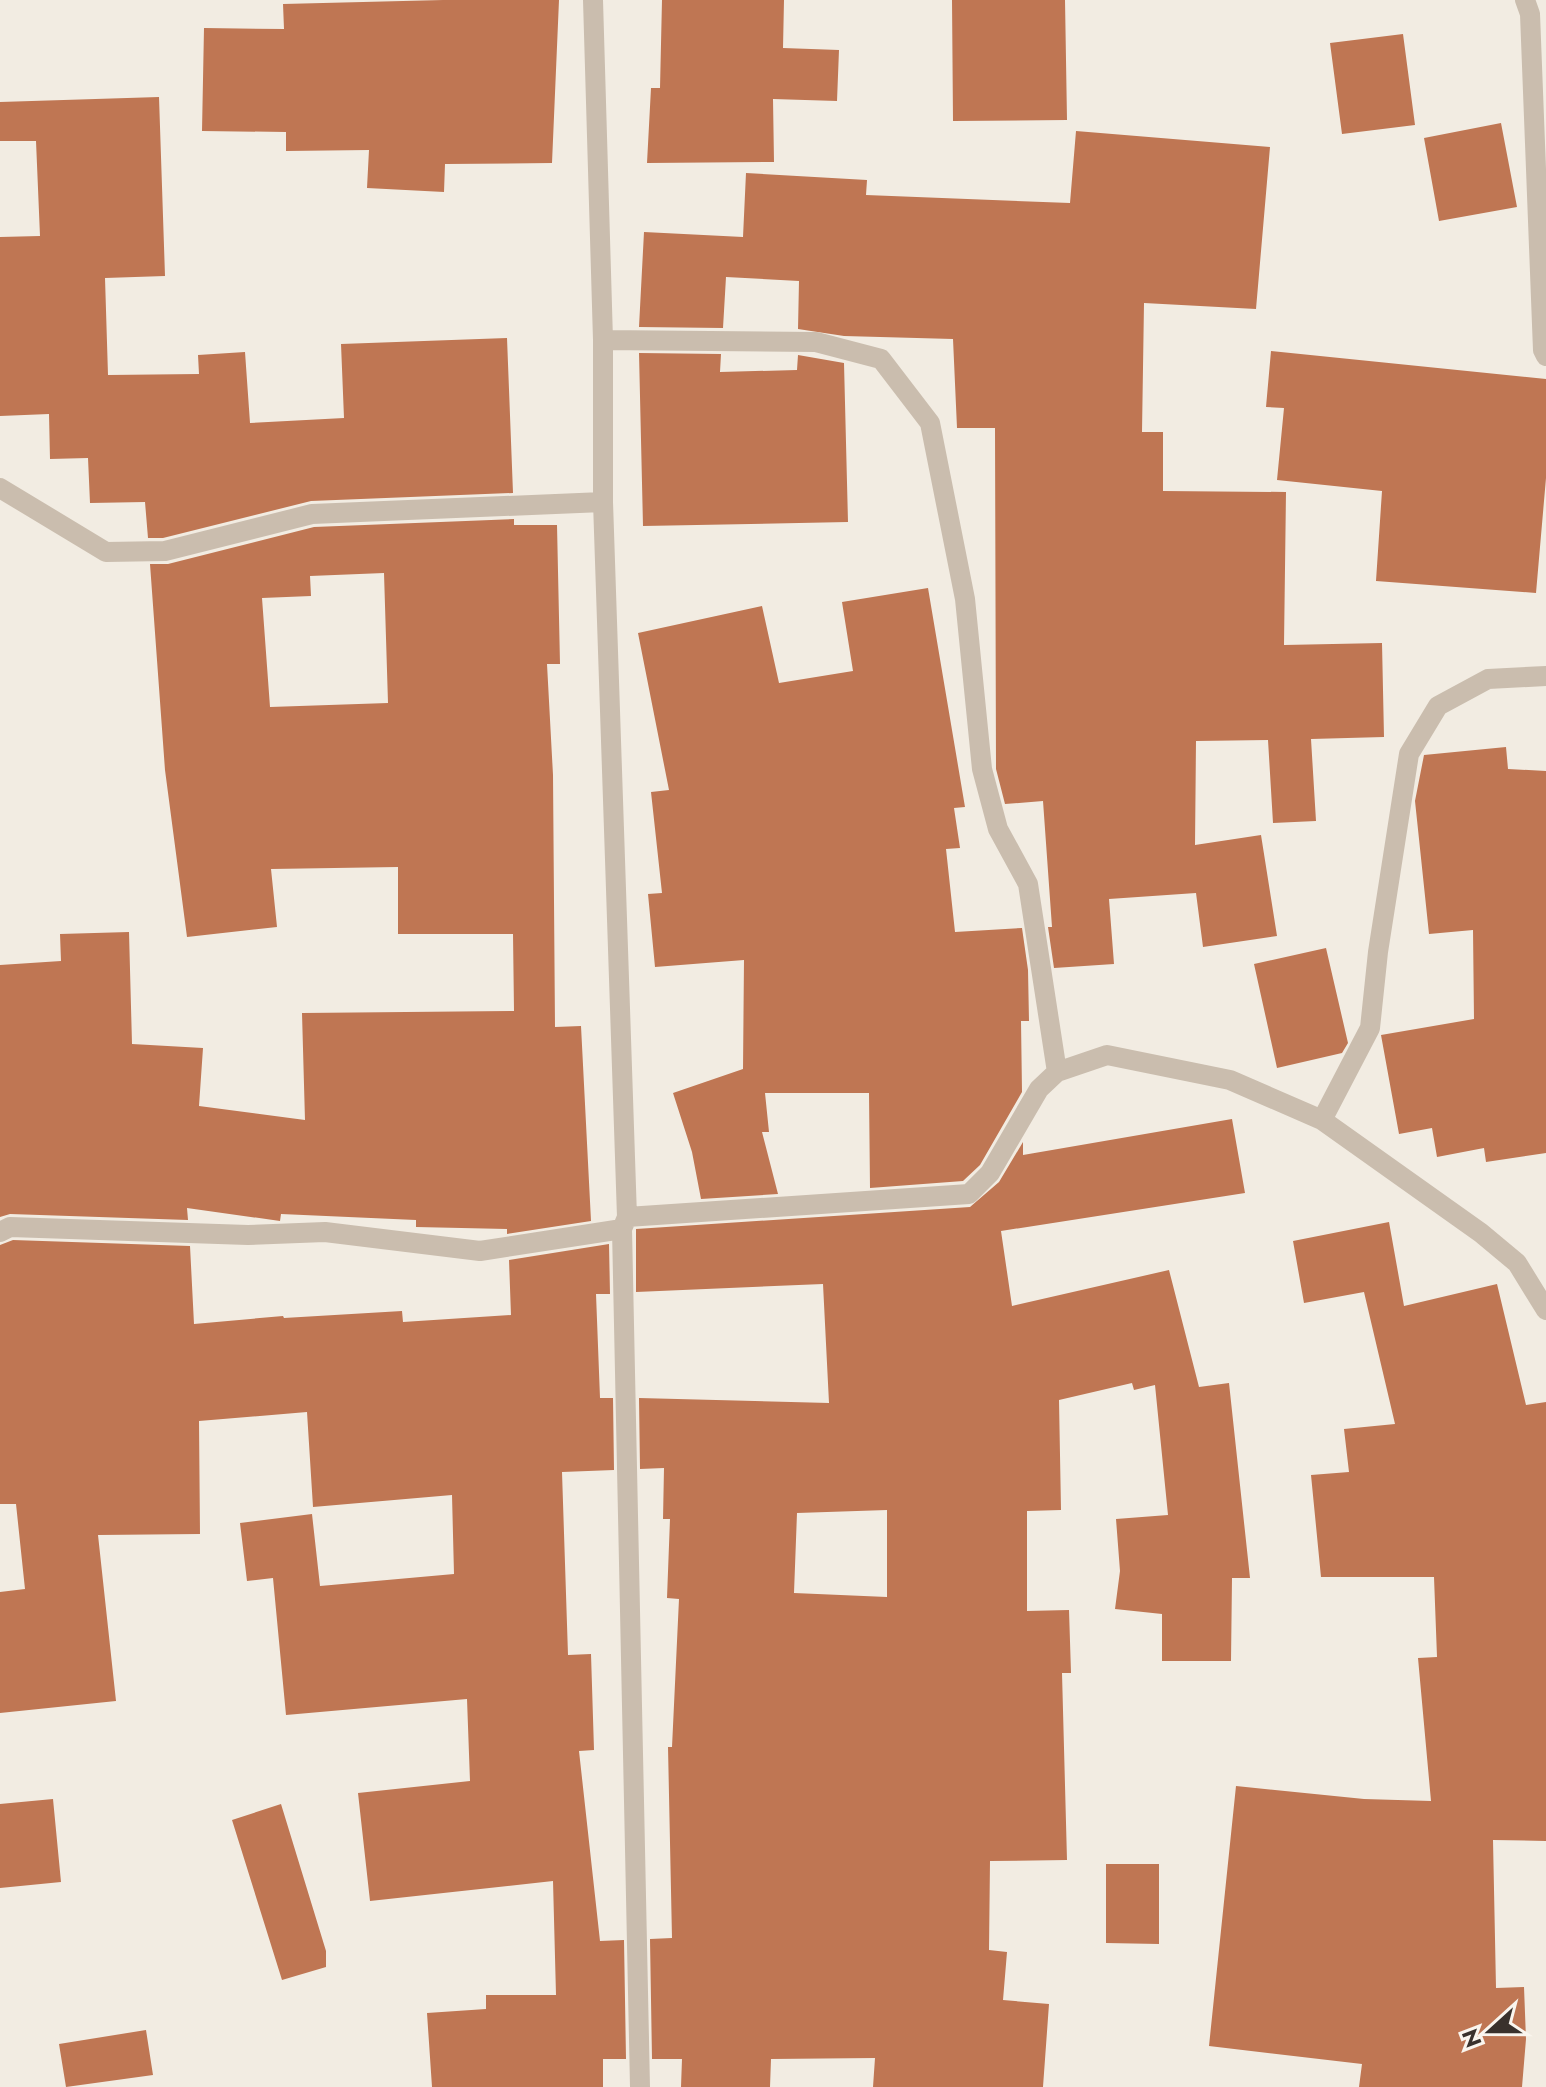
<svg xmlns="http://www.w3.org/2000/svg" width="1546" height="2087" font-family="Jost,sans-serif">
  <style>
    .building { fill: #bf7653; fill-rule: evenodd }
    .lines { fill: none; stroke-linecap: round; stroke-linejoin: round }
    .street { stroke: #cabdae; stroke-width: 20 }
  </style>
  <rect width="100%" height="100%" fill="#f2ece2"/>
  <path class="building" d="M 443,0 L 559,0 L 552,163 L 445,164 L 444,192 L 367,188 L 369,150 L 286,151 L 286,132 L 202,131 L 204,28 L 284,29 L 283,4 Z
    M 662,0 L 784,0 L 783,48 L 839,50 L 837,101 L 773,99 L 774,162 L 647,163 L 651,88 L 660,88 Z
    M 952,0 L 1065,0 L 1067,120 L 953,121 Z
    M 1403,34 L 1415,125 L 1342,134 L 1330,43 Z
    M 159,97 L 165,276 L 105,278 L 108,375 L 199,374 L 198,355 L 245,352 L 250,423 L 344,418 L 341,344 L 507,338 L 513,493 L 311,501 L 163,538 L 148,538 L 145,502 L 90,503 L 88,458 L 50,459 L 49,414 L 0,416 L 0,237 L 40,236 L 36,141 L 0,141 L 0,102 Z
    M 1501,123 L 1517,207 L 1439,221 L 1424,138 Z
    M 1076,131 L 1270,147 L 1256,309 L 1144,303 L 1142,432 L 1163,432 L 1163,491 L 1286,492 L 1284,645 L 1382,643 L 1384,737 L 1311,739 L 1316,821 L 1273,823 L 1268,740 L 1196,741 L 1195,845 L 1261,835 L 1277,936 L 1203,947 L 1196,893 L 1109,899 L 1114,964 L 1054,968 L 1048,927 L 1052,927 L 1043,801 L 1005,804 L 996,769 L 995,428 L 957,428 L 953,339 L 844,336 L 798,329 L 799,281 L 726,277 L 723,328 L 639,327 L 644,232 L 743,237 L 746,173 L 867,180 L 866,195 L 1070,203 Z
    M 1271,351 L 1546,379 L 1546,478 L 1536,593 L 1376,581 L 1382,491 L 1277,480 L 1284,408 L 1266,407 Z
    M 639,353 L 721,354 L 720,372 L 797,370 L 798,355 L 844,363 L 848,522 L 643,526 Z
    M 514,519 L 514,525 L 557,525 L 560,664 L 547,664 L 553,775 L 555,1027 L 581,1026 L 591,1221 L 507,1234 L 507,1229 L 416,1227 L 416,1220 L 281,1214 L 280,1221 L 187,1208 L 188,1220 L 10,1214 L 0,1217 L 0,965 L 61,961 L 60,934 L 129,932 L 132,1044 L 203,1048 L 199,1106 L 305,1120 L 302,1013 L 514,1011 L 513,934 L 398,934 L 398,867 L 271,869 L 277,927 L 187,937 L 165,770 L 150,564 L 168,564 L 314,527 ZM 384,573 L 388,703 L 270,707 L 262,598 L 311,596 L 310,576 Z
    M 928,588 L 965,807 L 954,808 L 960,848 L 946,849 L 955,932 L 1022,928 L 1028,970 L 1029,1021 L 1021,1021 L 1022,1092 L 980,1165 L 963,1181 L 870,1188 L 869,1093 L 765,1093 L 769,1132 L 762,1132 L 778,1194 L 701,1199 L 692,1152 L 673,1093 L 743,1069 L 744,960 L 655,967 L 648,894 L 662,893 L 651,792 L 669,790 L 638,633 L 762,606 L 779,683 L 853,671 L 842,602 Z
    M 1506,747 L 1508,769 L 1546,771 L 1546,1153 L 1486,1162 L 1484,1148 L 1437,1157 L 1432,1128 L 1399,1134 L 1381,1035 L 1474,1019 L 1473,930 L 1429,934 L 1415,801 L 1424,755 Z
    M 1326,948 L 1348,1043 L 1342,1053 L 1277,1068 L 1254,964 Z
    M 1232,1119 L 1245,1193 L 1001,1231 L 1012,1306 L 1169,1270 L 1199,1387 L 1229,1383 L 1250,1578 L 1232,1578 L 1231,1661 L 1162,1661 L 1162,1614 L 1115,1609 L 1120,1571 L 1116,1519 L 1168,1515 L 1155,1385 L 1134,1390 L 1132,1383 L 1059,1400 L 1061,1510 L 1027,1511 L 1027,1611 L 1069,1610 L 1071,1673 L 1062,1673 L 1067,1860 L 990,1861 L 989,1950 L 1007,1952 L 1003,2000 L 1049,2004 L 1043,2087 L 873,2087 L 875,2058 L 771,2059 L 770,2087 L 681,2087 L 682,2059 L 652,2059 L 650,1939 L 672,1938 L 668,1747 L 672,1747 L 679,1599 L 667,1598 L 670,1519 L 663,1519 L 664,1468 L 640,1469 L 639,1398 L 829,1403 L 823,1284 L 636,1292 L 636,1229 L 970,1207 L 999,1182 L 1023,1142 L 1023,1155 ZM 887,1510 L 887,1597 L 794,1593 L 797,1513 Z
    M 1389,1222 L 1404,1306 L 1497,1284 L 1526,1405 L 1546,1402 L 1546,1841 L 1493,1840 L 1496,1988 L 1524,1987 L 1526,2039 L 1522,2087 L 1359,2087 L 1362,2064 L 1209,2046 L 1236,1786 L 1364,1799 L 1431,1801 L 1418,1658 L 1437,1657 L 1434,1577 L 1321,1577 L 1311,1475 L 1349,1472 L 1344,1429 L 1395,1424 L 1364,1292 L 1304,1303 L 1293,1241 Z
    M 13,1240 L 190,1246 L 194,1324 L 283,1316 L 284,1318 L 402,1311 L 403,1322 L 511,1315 L 509,1260 L 609,1244 L 610,1294 L 596,1294 L 600,1398 L 613,1398 L 614,1470 L 562,1472 L 568,1655 L 591,1654 L 594,1750 L 579,1751 L 600,1941 L 624,1940 L 626,2059 L 603,2059 L 603,2087 L 432,2087 L 427,2013 L 486,2009 L 486,1995 L 556,1995 L 553,1881 L 370,1901 L 358,1793 L 470,1781 L 467,1699 L 286,1715 L 273,1578 L 247,1581 L 240,1523 L 312,1514 L 320,1586 L 454,1574 L 452,1495 L 313,1507 L 307,1412 L 199,1421 L 200,1534 L 98,1535 L 116,1701 L 0,1713 L 0,1592 L 25,1589 L 16,1504 L 0,1504 L 0,1245 Z
    M 53,1799 L 61,1882 L 0,1888 L 0,1804 Z
    M 281,1804 L 326,1951 L 326,1967 L 282,1980 L 232,1820 Z
    M 1106,1864 L 1159,1864 L 1159,1944 L 1106,1943 Z
    M 146,2030 L 153,2075 L 66,2087 L 59,2044 Z"/>
  <g class="lines">
    <path class="street" d="M 593,0 L 603,340 L 603,502 L 627,1217 L 622,1229 L 640,2087
      M 1525,0 L 1530,14 L 1543,350 L 1546,356
      M 603,340 L 816,342 L 881,359 L 930,423 L 965,599 L 982,769 L 998,829 L 1028,884 L 1057,1072
      M 0,488 L 106,552 L 165,551 L 312,514 L 603,502
      M 1322,1120 L 1370,1028 L 1378,952 L 1409,754 L 1438,706 L 1488,679 L 1546,676
      M 627,1217 L 969,1194 L 990,1173 L 1039,1089 L 1057,1072 L 1107,1055 L 1230,1080 L 1322,1120 L 1481,1233 L 1517,1263 L 1546,1310
      M 0,1232 L 10,1227 L 248,1235 L 325,1232 L 480,1251 L 622,1229"/>
  </g>
  <g transform="translate(1490 2031) rotate(249)" stroke="#faf5ee" stroke-width="6" paint-order="stroke">
  <path d="M0-6L14 30L0 20L-14 30Z" fill="#39312c"/>
  <text y="-12" font-size="22" font-weight="bold" text-anchor="middle" fill="#39312c">N</text>
  </g>
</svg>
